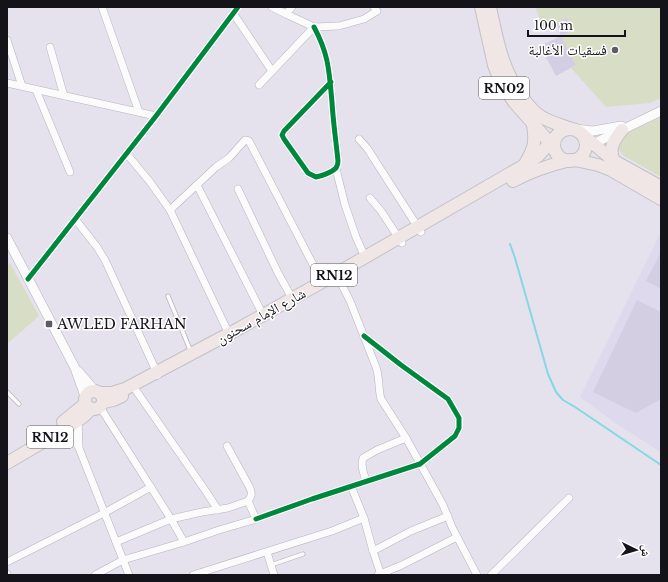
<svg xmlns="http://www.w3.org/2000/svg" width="668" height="582" font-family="'Libre Baskerville','Noto Naskh Arabic',serif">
	<rect width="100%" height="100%" fill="#e5e2ee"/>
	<path fill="#ded9ed" d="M661 232V452L618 425 580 397Z"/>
	<g fill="#d8dec5">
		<path d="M535 7H661V98L650 103 606 107 571 68 576 65 561 36 572 31 567 18 544 29Z"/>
		<path d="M661 117V177L624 156 619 150 620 142 627 133Z"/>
		<path d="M10 263 39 316 7 344V266Z"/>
	</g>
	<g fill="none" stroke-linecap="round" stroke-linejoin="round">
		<path stroke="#84d8e2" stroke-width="2" d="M510 244 515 258 548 374 556 392 563 400 575 407 661 465"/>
	</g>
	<g fill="#d4cee2">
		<path d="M567 18 572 31 561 36 576 65 556 76 540 46 561 36 556 23Z"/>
		<path d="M661 252V289L646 281Z"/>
		<path d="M637 300 661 312V399L636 413 593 392Z"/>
	</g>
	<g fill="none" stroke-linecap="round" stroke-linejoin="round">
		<g stroke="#b6b3bc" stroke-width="5">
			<g id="service">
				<path d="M168 296 191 352"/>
				<path d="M7 392 19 404"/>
				<path d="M271 565 303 554"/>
			</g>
		</g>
		<g stroke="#b6b3bc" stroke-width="8">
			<g id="minor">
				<path d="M102 7 139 112"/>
				<path d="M272 7 286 14 314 27 339 26 364 19 377 11 374 7"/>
				<path d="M233 13 272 71"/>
				<path d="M286 14 292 7"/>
				<path d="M314 27C329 55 329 71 332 102 333 121 336 141 338 161 338 163 338 165 336 168 332 172 322 176 316 177L308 173 284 139 282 135 284 131 331 82"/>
				<path d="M7 40 22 86"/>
				<path d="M50 47 64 96"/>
				<path d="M7 83 156 116"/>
				<path d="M259 85 314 27"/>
				<path d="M36 90 70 172"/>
				<path d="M359 139 367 148 421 232"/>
				<path d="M126 153 150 182 170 210 229 334"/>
				<path d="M336 169 345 205 356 237 365 257"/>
				<path d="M197 185 263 315"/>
				<path d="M238 189 278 273 292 298"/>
				<path d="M370 198 381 211 402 243"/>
				<path d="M170 210 216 167 229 158 245 140 249 141 322 282"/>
				<path d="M75 219 97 247 105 260 158 375"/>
				<path d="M28 279 156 116 238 7"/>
				<path d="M339 279 350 301 376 367C380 379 378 388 381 399L406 438 443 505 452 527 477 575"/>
				<path d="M135 389 205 490 218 510"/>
				<path d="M100 407 171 519 184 542"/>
				<path d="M78 420 79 446"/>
				<path d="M68 423 75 441 79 448 129 575"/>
				<path d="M366 481C364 473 360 466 363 458L377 450 406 438"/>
				<path d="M351 486 364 518 373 551 381 575"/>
				<path d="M256 519 312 499 420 464 455 436 459 428V418L448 399 401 365 364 336"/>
				<path d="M116 542 171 519 202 512 228 508 248 501C252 496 252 493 250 488L227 446"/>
				<path d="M373 551 411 531 448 516"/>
				<path d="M267 552 274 575"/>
				<path d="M7 562 104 513 151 487"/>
				<path d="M7 574V575"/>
				<path d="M95 575 123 560 184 542 219 530 256 519 248 501"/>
				<path d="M193 575 332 531 364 518"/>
				<path d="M378 575 402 565 457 537"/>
				<path d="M491 575 569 498"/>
			</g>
		</g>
		<g stroke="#b6b3bc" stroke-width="10">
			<g id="tertiary">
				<path d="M575 129 593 131 621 126"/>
				<path d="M585 149 593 144 661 111"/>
				<path d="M7 238 75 368 85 396"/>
				<path d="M78 371 95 391"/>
			</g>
		</g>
		<g stroke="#c2c1c6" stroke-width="14">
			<g id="primary">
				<path d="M481 7 494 65 500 81 514 102 550 143 557 154"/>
				<path d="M490 7C497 41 503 73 525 101 529 106 534 112 540 116 549 122 561 125 572 129"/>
				<circle cx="570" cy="145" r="16"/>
				<path d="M583 135 614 161 661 187"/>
				<path d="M575 160 598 165 611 170 661 199"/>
				<path d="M614 161C608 149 614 140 622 130"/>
				<path d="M525 164C534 149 536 142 533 125"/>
				<path d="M513 181C531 171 550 165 570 160"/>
				<circle cx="94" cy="400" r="9"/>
				<path d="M99 393H112L125 389 238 329 322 282 523 166 538 156 558 134"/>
				<path d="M103 402 113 400 122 396"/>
				<path d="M63 422 85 404"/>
				<path d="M7 463 70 426 84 416 91 409"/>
			</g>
		</g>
		<use href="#service" stroke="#fbfbfc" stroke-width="3.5"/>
		<use href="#minor" stroke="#fbfbfc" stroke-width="7"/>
		<use href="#tertiary" stroke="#fbfbfc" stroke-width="9"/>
		<use href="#primary" stroke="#f0e6e6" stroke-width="12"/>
		<g stroke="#fff" stroke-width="8">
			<g id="cycleway">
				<path d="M314 27C329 55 329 71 332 102 333 121 336 141 338 161 338 163 338 165 336 168 332 172 322 176 316 177L308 173 284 139 282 135 284 131 331 82"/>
				<path d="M28 279 156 116 238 7"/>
				<path d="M256 519 312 499 420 464 455 436 459 428V418L448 399 401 365 364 336"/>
			</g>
		</g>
		<use href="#cycleway" stroke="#00873e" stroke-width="5"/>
	</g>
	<g fill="#5e5b64" stroke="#fff" stroke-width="1.5">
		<circle cx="615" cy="50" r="4"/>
		<rect x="45" y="320" width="8" height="8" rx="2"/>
	</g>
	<g text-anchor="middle" stroke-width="3" stroke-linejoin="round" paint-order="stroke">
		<g fill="#fff" stroke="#5b5a5f" stroke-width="1">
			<rect x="479" y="77" width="50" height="22" rx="3"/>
			<rect x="311" y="264" width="46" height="22" rx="3"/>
			<rect x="27" y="426" width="46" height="22" rx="3"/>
		</g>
		<g font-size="13" font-weight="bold" fill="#15131a">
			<text x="504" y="93">RN02</text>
			<text x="334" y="280">RN12</text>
			<text x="50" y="442">RN12</text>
		</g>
		<g font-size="14" fill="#15131a" stroke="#fff" text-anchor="end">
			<text x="607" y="55">فسقيات الأغالبة</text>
			<text x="57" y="329" text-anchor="start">AWLED FARHAN</text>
		</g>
		<g font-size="14" fill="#15131a" stroke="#fff">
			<text transform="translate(261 316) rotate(-29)" y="5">شارع الإمام سحنون</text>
		</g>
	</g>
	<rect width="668" height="582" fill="none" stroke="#15131a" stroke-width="16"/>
	<g transform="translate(636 550) rotate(95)" stroke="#ffffff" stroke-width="3" paint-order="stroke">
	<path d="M0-3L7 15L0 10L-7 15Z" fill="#15131a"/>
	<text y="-6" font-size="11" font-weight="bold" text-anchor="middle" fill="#15131a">ش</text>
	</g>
	<path d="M528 30v6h97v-6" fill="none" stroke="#15131a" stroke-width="2"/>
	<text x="534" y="30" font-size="12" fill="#15131a" stroke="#ffffff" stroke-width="3" paint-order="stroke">100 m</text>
</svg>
